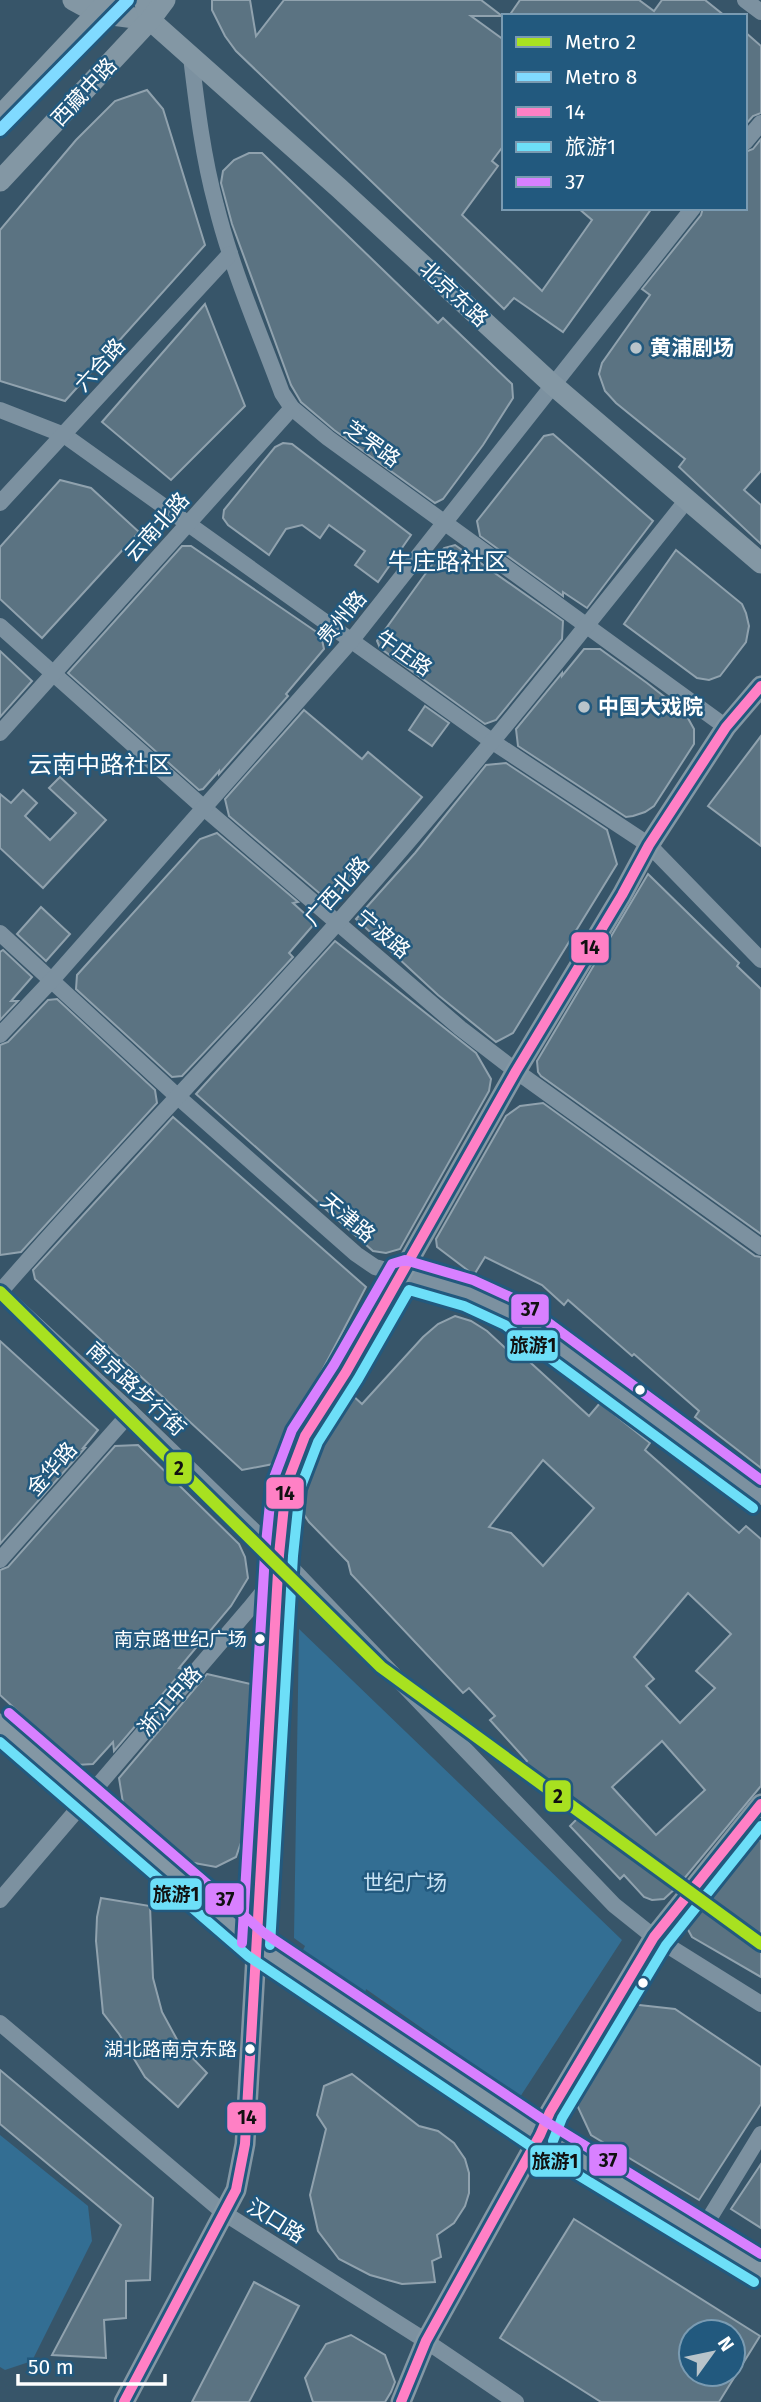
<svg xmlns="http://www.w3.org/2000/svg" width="761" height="2402" font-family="'Fira Sans','Noto Sans SC',sans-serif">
	<rect width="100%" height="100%" fill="#375569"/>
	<g fill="#336e93">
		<path d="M299 1629 622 1940 520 2097 366 1989 363 2005 303 1950 305 1946 294 1938Z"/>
		<path d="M0 2135 88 2206 92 2241 32 2361 5 2370 0 2367Z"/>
	</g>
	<g fill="#5b7382" stroke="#90a2ae" stroke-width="2" fill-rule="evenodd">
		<path d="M212 0H250L256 36 284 0H481L502 16H471L504 40V145L492 161 498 166 462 215 542 291 592 220 578 208H652L563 332 514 298 504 309 236 51 225 36 212 10Z"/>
		<path d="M520 0H639L654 11 662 0H705L725 16H509Z"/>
		<path d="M745 32 761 46V113L753 116 745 125Z"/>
		<path d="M147 90 163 109 205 245 65 401 0 381V230L76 140 115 101Z"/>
		<path d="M761 139V471L744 490 761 505V544L679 467 685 459 616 403 605 391 599 374 602 363 650 295 642 289 701 215 703 208H745V152L753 149Z"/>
		<path d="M249 153H262L438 323 443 318 512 384 513 398 483 445 443 499 435 503 334 430 301 402 291 385 232 224 221 183 223 171 234 160Z"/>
		<path d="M205 304 245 406 171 480 102 422Z"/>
		<path d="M553 434 653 521 587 608 563 592V596L480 536 477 521 544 436Z"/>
		<path d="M283 443 292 444 411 535 378 582 355 565 365 551 329 525 320 538 302 525 286 529 269 555 228 525 223 518 224 510 275 447Z"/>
		<path d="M60 480 91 488 139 532 42 638 0 599V547Z"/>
		<path d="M455 545 563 621 562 639 496 720 485 724 380 648 377 641 444 548Z"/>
		<path d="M182 546H191L321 635 324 649 286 694 288 696 219 774V771L203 789 199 790 68 673Z"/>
		<path d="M676 550 742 604 746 613 749 626 746 642 720 676 709 680 697 678 624 624Z"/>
		<path d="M584 649H600L647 683 685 713 694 729V744L654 806 645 812 633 816 626 817 518 746 516 729 562 673V676Z"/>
		<path d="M0 651 32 681 0 717Z"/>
		<path d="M425 706 449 723 432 746 409 730Z"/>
		<path d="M304 710 362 759 368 752 422 797 340 894 325 898 229 816 225 799Z"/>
		<path d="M761 736V846L708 806Z"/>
		<path d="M506 763 607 830 617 864 513 1033 496 1042 438 995 356 919 415 853 486 765Z"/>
		<path d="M60 777 106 820 43 888 0 848V794L11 803 23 790 37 803 25 816 50 840 76 813 49 788Z"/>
		<path d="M217 833 298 902 293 903 315 923 289 953 293 957 247 1007 182 1076 172 1077 76 989 77 975 200 839Z"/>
		<path d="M648 874 739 963 737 966 761 989V1234L541 1076 538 1072 537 1061Z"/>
		<path d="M41 907 70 934 46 961 17 934Z"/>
		<path d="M335 941 476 1053 491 1079 489 1091 400 1249 386 1253 373 1251 196 1094Z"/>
		<path d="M3 950 32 977 11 1001H18L0 1020V952Z"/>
		<path d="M57 999 155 1090 157 1103 21 1252 0 1255V1045L8 1042 48 1000Z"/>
		<path d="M543 1103 755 1256 761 1257V1468L695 1417 699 1411 634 1354 632 1356 568 1300 564 1305 542 1285 485 1257 474 1275 437 1247 436 1239 506 1116 520 1106Z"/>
		<path d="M173 1117 366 1287 273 1464 242 1470 35 1279 33 1270Z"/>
		<path d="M455 1316 471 1321 487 1331 517 1359 521 1354 589 1416 600 1403 650 1443 645 1450 739 1533 746 1526 761 1539V1786L678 1886 664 1899 652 1900 644 1897 624 1875 620 1879 570 1826 577 1819 525 1763 527 1761 490 1720 495 1716 469 1688 463 1693 351 1574 348 1562 309 1522 301 1510 305 1474 351 1394 362 1404 423 1337 438 1324ZM543 1460 594 1508 543 1566 511 1533 489 1527ZM688 1593 731 1634 696 1671 715 1688 680 1723 646 1686 654 1679 634 1657ZM662 1741 705 1790 656 1835 612 1787Z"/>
		<path d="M0 1341 98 1430 83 1448H85L0 1544Z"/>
		<path d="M138 1445 239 1544 245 1557 248 1578 231 1606 179 1668 184 1669 114 1751 113 1742 93 1764 76 1765 0 1695V1570L8 1567 115 1446Z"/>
		<path d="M207 1674 255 1685 247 1825 236 1857 216 1867 189 1862 123 1803 119 1778Z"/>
		<path d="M753 1835 761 1841V1977L692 1937 686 1926 689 1914Z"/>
		<path d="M101 1898 150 1906 153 1978 162 2012 180 2045 207 2073 178 2107 145 2077 119 2034 103 2013 96 1941 97 1917Z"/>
		<path d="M630 2004 675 2009 761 2067V2104L699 2200 591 2135 577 2105 590 2070Z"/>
		<path d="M0 2070 153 2198 150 2280 126 2281V2318L104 2320 106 2358 52 2355 121 2225 0 2124Z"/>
		<path d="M352 2074 419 2126 438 2131 454 2143 465 2159 469 2173V2193L465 2206 454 2223 437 2235 441 2257 432 2261 435 2282 402 2284 370 2275 339 2259 318 2231 310 2195 326 2129 317 2115 324 2086Z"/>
		<path d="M761 2164V2228L731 2209Z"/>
		<path d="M574 2219 760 2336 719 2402H601L500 2338ZM691 2332H733V2374H691Z"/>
		<path d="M254 2282 299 2306 249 2402H192Z"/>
		<path d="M351 2335 385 2355 395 2382 391 2392 385 2402H313L305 2378 326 2344Z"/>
	</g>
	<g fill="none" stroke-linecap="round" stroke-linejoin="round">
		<g stroke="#7c91a0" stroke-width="16">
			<path d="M745 0 761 12"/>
			<path d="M191 57C197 107 203 157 216 205 232 270 259 331 282 393L292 408 328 438 726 727"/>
			<path d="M745 142 761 123"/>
			<path d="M0 410 64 435 493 742 649 845 761 960"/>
			<path d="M0 503 230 254"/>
			<path d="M0 626 204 808 460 1028 516 1071 761 1247"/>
			<path d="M0 733 292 408"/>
			<path d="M0 933 177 1096 356 1254 375 1267 469 1293 512 1313 761 1497"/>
			<path d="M0 1035 52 980 351 641 693 208"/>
			<path d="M0 1292C110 1165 228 1046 339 921 460 785 573 643 686 501"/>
			<path d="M0 1292 131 1412 279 1555 614 1905 654 1937 761 2004"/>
			<path d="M0 1560 131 1412"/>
			<path d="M0 1900 249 1609 262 1593 275 1564"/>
			<path d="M0 2023 224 2213 426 2341 516 2402"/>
			<path d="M701 2232 761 2134"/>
		</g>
		<g stroke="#8397a4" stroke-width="21">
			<path d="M73 0 97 13 150 20"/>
			<path d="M144 0 150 20 339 188 553 385 761 563"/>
			<path d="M0 116 109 0"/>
			<path d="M0 181 150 20 165 0"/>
			<path d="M0 1724 256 1944 540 2135 761 2270"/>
			<path d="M124 2402 236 2190 245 2144 279 1555 286 1486 305 1436 346 1372 516 1071 622 895 649 845 726 727 761 686"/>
			<path d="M401 2402 426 2341 540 2135 550 2112 654 1937 761 1804"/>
		</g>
		<g stroke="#22597e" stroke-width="16">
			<g id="bus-1">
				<path d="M124 2402 236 2190 245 2144 279 1555 286 1486 305 1436 346 1372 516 1071 622 895 649 845 726 727 761 686"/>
				<path d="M401 2402 426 2341 540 2135 550 2112 654 1937 761 1804"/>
			</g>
		</g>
		<g stroke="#22597e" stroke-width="16">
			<g id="bus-2">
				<path d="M0 1742 248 1956 532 2147 754 2282"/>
				<path d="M270 1945 293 1556 300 1489 318 1442 358 1379 409 1290 464 1306 505 1325 753 1508"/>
				<path d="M553 2141 562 2118 666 1945 761 1826"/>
			</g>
		</g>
		<g stroke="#22597e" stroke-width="16">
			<g id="bus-3">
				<path d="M9 1713 264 1933 548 2123 761 2254"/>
				<path d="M242 1943 265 1554 272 1483 292 1430 334 1365 392 1264 405 1260 473 1280 519 1301 761 1480"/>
			</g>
		</g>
		<use href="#bus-1" stroke="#ff80c5" stroke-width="10"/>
		<use href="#bus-2" stroke="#6ddff8" stroke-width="10"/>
		<use href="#bus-3" stroke="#d880ff" stroke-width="10"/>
		<g stroke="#22597e" stroke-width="18">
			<path id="metro-1" d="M0 1292 381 1667 761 1944"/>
		</g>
		<g stroke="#22597e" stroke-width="18">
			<path id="metro-2" d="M0 130 128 0"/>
		</g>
		<use href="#metro-1" stroke="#a8e120" stroke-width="12"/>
		<use href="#metro-2" stroke="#80daff" stroke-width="12"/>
	</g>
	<g fill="#b9c4ca" stroke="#22597e" stroke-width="2.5">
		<circle cx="636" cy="348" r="7"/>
		<circle cx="584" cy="707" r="7"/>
	</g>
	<g fill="#fff" stroke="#22597e" stroke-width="2.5">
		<circle cx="640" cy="1390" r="6"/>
		<circle cx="260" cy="1639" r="6"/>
		<circle cx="643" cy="1983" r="6"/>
		<circle cx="250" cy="2049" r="6"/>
	</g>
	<g text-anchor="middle" stroke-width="5" stroke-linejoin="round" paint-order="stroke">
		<g font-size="19" fill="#fff" stroke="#22597e" text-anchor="end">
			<text x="247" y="1646">南京路世纪广场</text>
			<text x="237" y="2056">湖北路南京东路</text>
		</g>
		<g font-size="21" fill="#fff" stroke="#22597e">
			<text transform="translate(84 92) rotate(-47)" y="7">西藏中路</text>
			<text transform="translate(454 294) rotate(43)" y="7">北京东路</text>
			<text transform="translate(100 365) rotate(-48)" y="7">六合路</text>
			<text transform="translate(372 444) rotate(36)" y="7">芝罘路</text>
			<text transform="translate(157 527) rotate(-48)" y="7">云南北路</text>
			<text transform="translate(342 618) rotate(-50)" y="7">贵州路</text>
			<text transform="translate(404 653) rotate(35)" y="7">牛庄路</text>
			<text transform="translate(337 891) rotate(-48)" y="7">广西北路</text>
			<text transform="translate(383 934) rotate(40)" y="7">宁波路</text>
			<text transform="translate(348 1218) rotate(40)" y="7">天津路</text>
			<text transform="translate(136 1389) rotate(43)" y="7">南京路步行街</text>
			<text transform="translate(52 1469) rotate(-49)" y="7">金华路</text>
			<text transform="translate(170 1701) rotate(-49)" y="7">浙江中路</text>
			<text transform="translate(276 2221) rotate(32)" y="7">汉口路</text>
		</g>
		<g font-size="21" font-weight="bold" fill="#fff" stroke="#22597e" text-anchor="start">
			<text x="650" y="355">黄浦剧场</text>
			<text x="598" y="714">中国大戏院</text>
		</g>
		<g font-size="21" fill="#cae4f5" stroke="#22597e">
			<text x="405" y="1890">世纪广场</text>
		</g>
		<g font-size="24" fill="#fff" stroke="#22597e">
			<text x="448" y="570">牛庄路社区</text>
			<text x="100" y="773">云南中路社区</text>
		</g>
	</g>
	<g stroke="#22597e" stroke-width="2.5">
		<rect x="570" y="931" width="40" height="33" rx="7" fill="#ff80c5"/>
		<rect x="510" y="1293" width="40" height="33" rx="7" fill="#d880ff"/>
		<rect x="506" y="1329" width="53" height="33" rx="7" fill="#6ddff8"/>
		<rect x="165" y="1451" width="28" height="34" rx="7" fill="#a8e120"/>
		<rect x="265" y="1476" width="40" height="34" rx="7" fill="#ff80c5"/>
		<rect x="544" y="1779" width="28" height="34" rx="7" fill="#a8e120"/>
		<rect x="149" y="1877" width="54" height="34" rx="7" fill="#6ddff8"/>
		<rect x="204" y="1882" width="41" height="34" rx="7" fill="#d880ff"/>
		<rect x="226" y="2101" width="41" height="33" rx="7" fill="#ff80c5"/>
		<rect x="588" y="2143" width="40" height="34" rx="7" fill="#d880ff"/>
		<rect x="529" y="2144" width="53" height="34" rx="7" fill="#6ddff8"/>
	</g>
	<g font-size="19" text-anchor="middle" font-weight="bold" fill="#111">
		<text x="590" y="954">14</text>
		<text x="530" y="1316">37</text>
		<text x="533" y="1352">旅游1</text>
		<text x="179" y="1475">2</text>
		<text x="285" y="1500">14</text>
		<text x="558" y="1803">2</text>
		<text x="176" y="1901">旅游1</text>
		<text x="225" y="1906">37</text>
		<text x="247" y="2124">14</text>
		<text x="608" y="2167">37</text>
		<text x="555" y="2168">旅游1</text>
	</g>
	<rect x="502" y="14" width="245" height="196" fill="#22597e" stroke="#7a9bb2" stroke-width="2"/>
	<rect x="516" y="37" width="35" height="10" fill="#a8e120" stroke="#7a9bb2" stroke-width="2"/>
	<text x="565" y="49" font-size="21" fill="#ffffff">Metro 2</text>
	<rect x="516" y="72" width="35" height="10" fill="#80daff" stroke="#7a9bb2" stroke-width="2"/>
	<text x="565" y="84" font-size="21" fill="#ffffff">Metro 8</text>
	<rect x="516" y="107" width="35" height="10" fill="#ff80c5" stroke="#7a9bb2" stroke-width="2"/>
	<text x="565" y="119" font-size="21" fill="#ffffff">14</text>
	<rect x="516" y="142" width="35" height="10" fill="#6ddff8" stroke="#7a9bb2" stroke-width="2"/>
	<text x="565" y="154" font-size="21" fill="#ffffff">旅游1</text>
	<rect x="516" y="177" width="35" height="10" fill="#d880ff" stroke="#7a9bb2" stroke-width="2"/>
	<text x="565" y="189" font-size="21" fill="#ffffff">37</text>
	<g transform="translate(712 2353) rotate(57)"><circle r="33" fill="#22597e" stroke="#7a9bb2" stroke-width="2"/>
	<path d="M0-5L12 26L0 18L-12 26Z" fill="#b9c4ca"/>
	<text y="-10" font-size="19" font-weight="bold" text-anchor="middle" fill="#ffffff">N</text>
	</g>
	<path d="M18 2374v10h147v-10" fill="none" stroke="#ffffff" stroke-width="3.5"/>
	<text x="28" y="2374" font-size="21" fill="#ffffff" stroke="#22597e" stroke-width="5" paint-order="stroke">50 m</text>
</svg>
